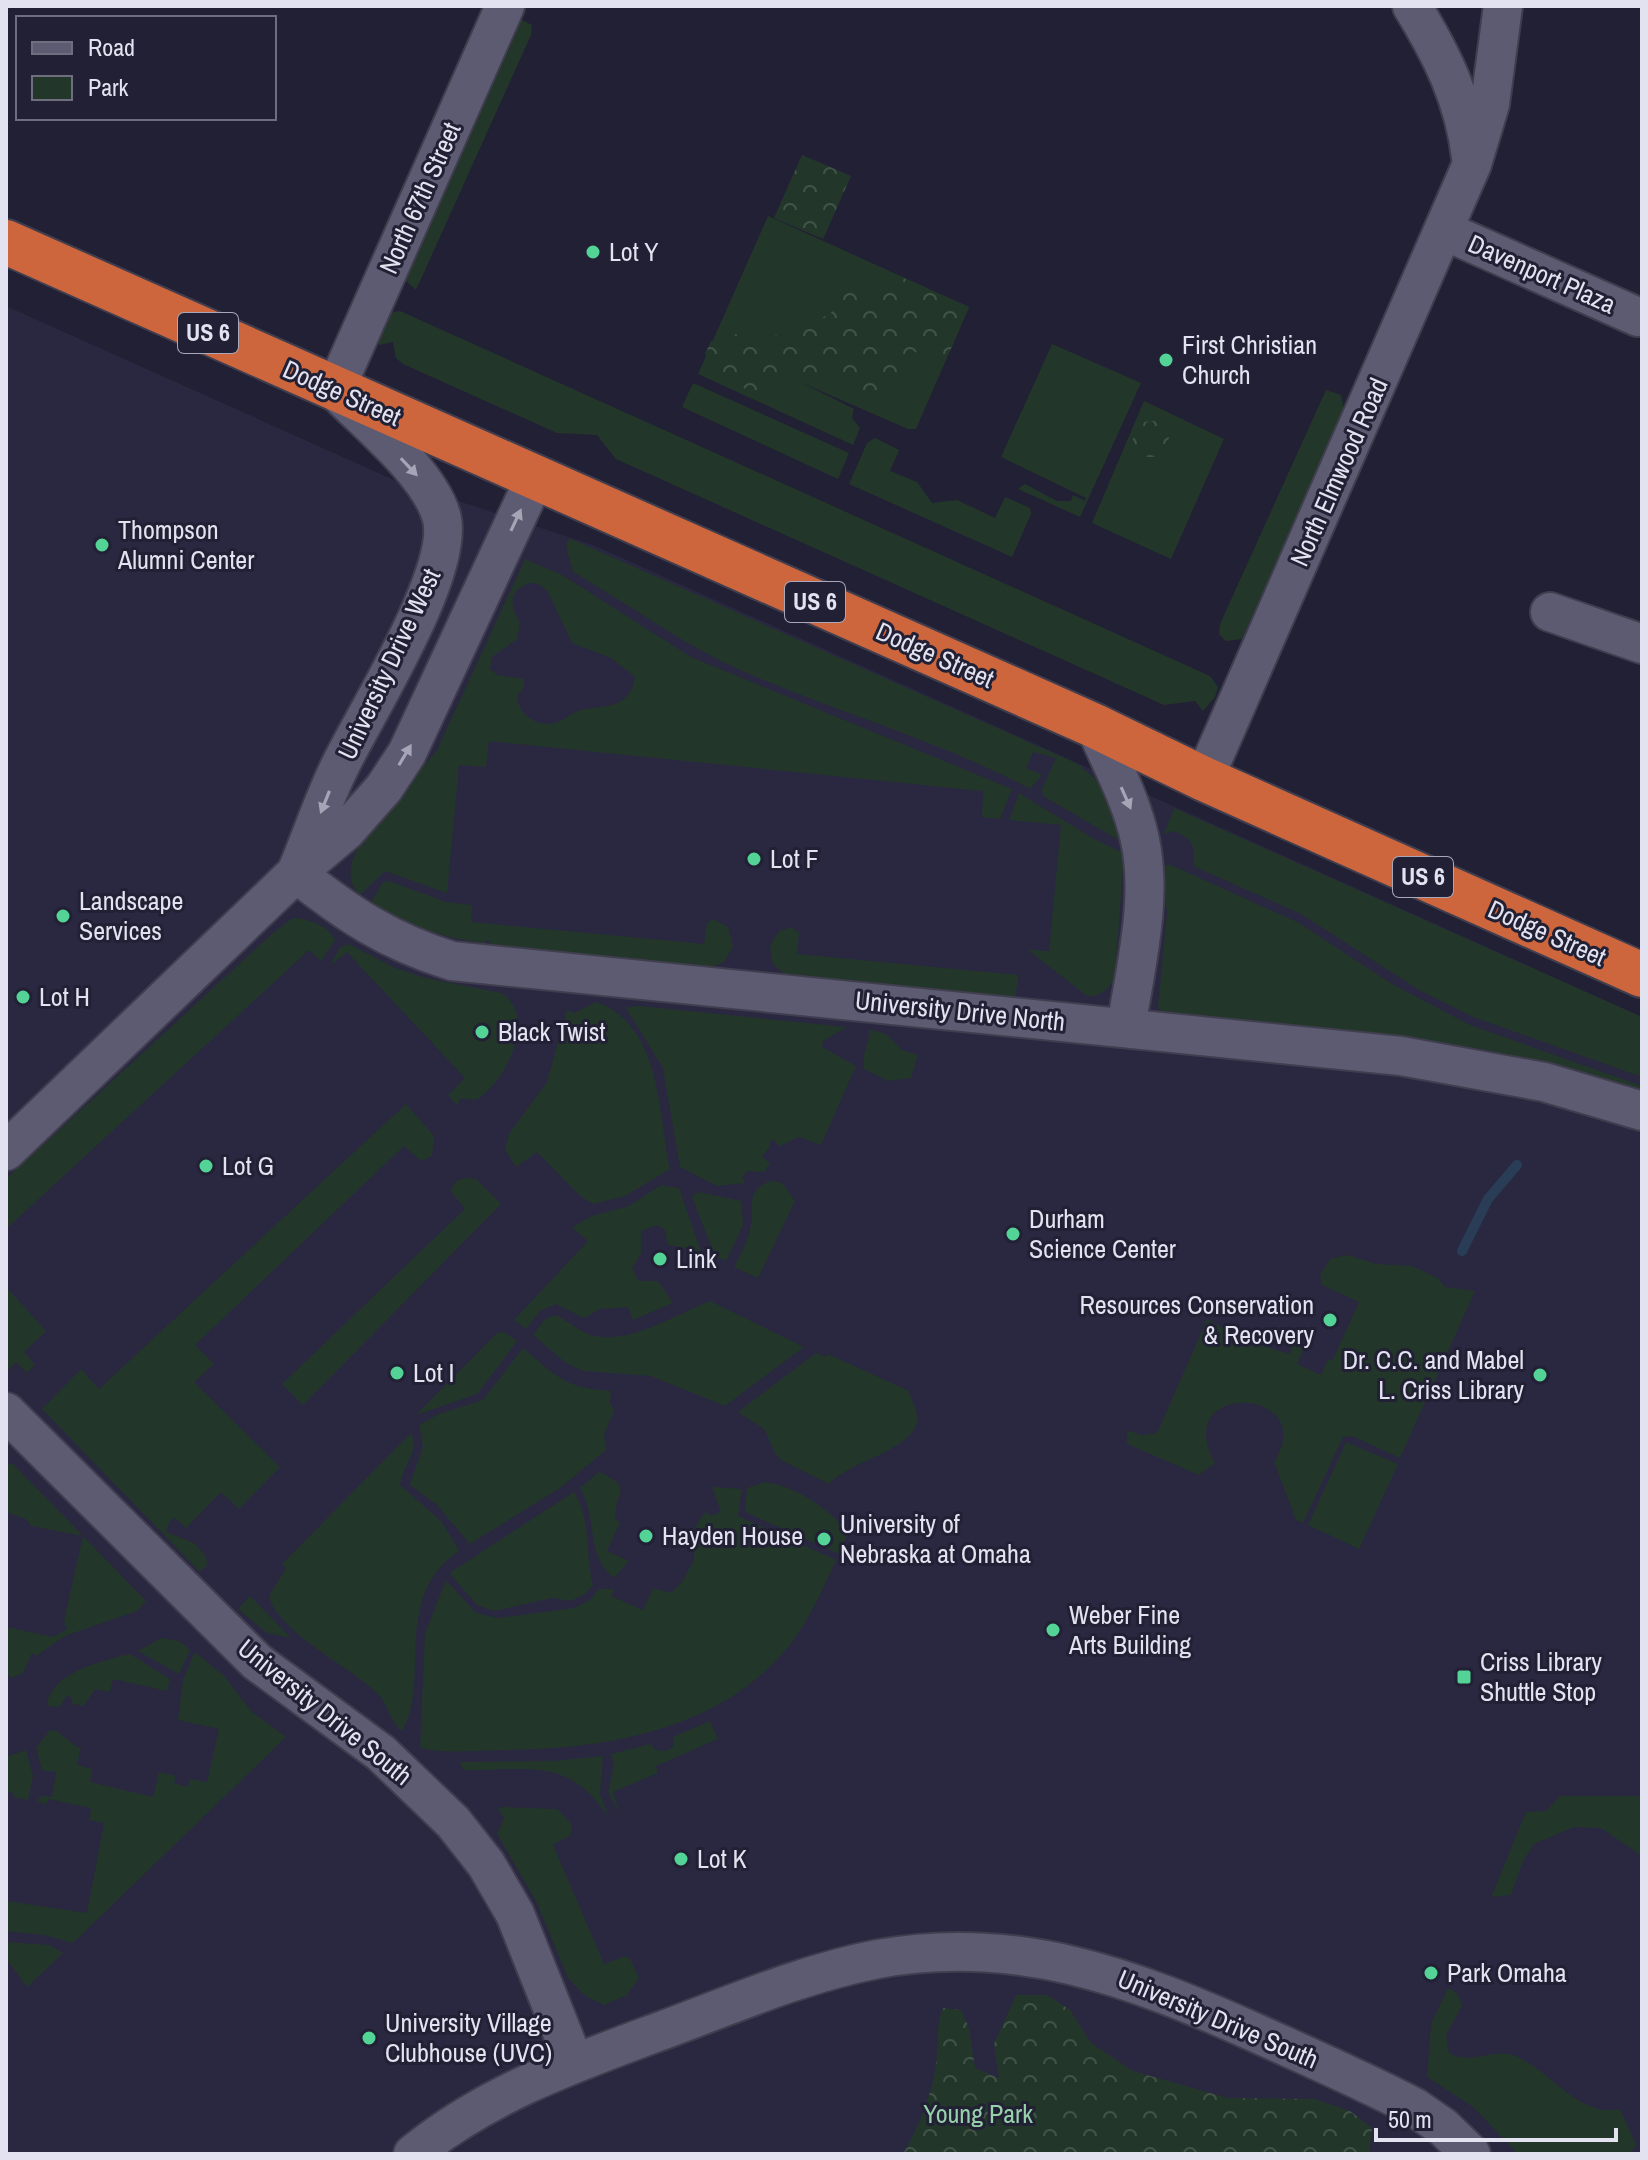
<svg xmlns="http://www.w3.org/2000/svg" width="1648" height="2160" font-family="'Archivo Narrow',sans-serif">
	<defs>
		<pattern id="forest-crowns" width="20" height="18" patternUnits="userSpaceOnUse" patternTransform="scale(2)"><rect width="20" height="18" fill="#22372a"/><path d="M2 6a3 3 0 1 1 6 0M12 15a3 3 0 1 1 6 0" fill="none" stroke="#425449"/></pattern>
	</defs>
	<rect width="100%" height="100%" fill="#222034"/>
	<path fill="#2a2741" d="M6 306 394 480 593 545 1642 1017V2154H6Z"/>
	<g fill="#22372a" fill-rule="evenodd">
		<path d="M520 19 532 25 531 35 416 290 403 278Z"/>
		<path d="M768 216 969 307 916 429H908L800 382 854 409 852 418 860 428 853 445 698 374Z"/>
		<path d="M400 311 1210 676 1218 687 1215 697 1203 711 1195 701 1164 705 616 459 597 435 557 433 403 364 396 358 393 342 379 345 377 339 388 313Z"/>
		<path d="M1052 344 1141 383 1080 517 1018 489 1025 484 1057 501H1071L1073 495 1085 501 1086 498 1001 457Z"/>
		<path d="M693 383 849 453 838 479 682 407Z"/>
		<path d="M1326 390 1341 395 1344 409 1242 639 1226 641 1219 634 1220 624Z"/>
		<path d="M1144 401 1224 439 1171 559 1092 523Z"/>
		<path d="M875 438 899 450 890 471 917 482 932 503 957 500 995 518 1005 497 1030 508 1031 514 1012 557 849 484 867 443Z"/>
		<path d="M569 538 1078 764 1106 788 1122 842 1043 796 1042 789 1056 758 1033 752 1026 768 1042 775 1030 789C937 739 833 712 736 668 677 641 629 604 573 572L566 546Z"/>
		<path d="M525 559 562 575 691 657 1012 789 1000 819 982 817 983 791 489 741 486 767 459 765 447 893 385 871 359 896C346 878 349 863 360 845L366 844 363 841 370 829 437 750ZM530 583 539 584 548 592 572 643 611 658 635 677C630 711 601 705 581 710 573 712 566 719 558 722 539 729 518 715 517 696L524 687V679L497 675 490 669 492 657 517 639 520 623C510 606 507 590 530 583Z"/>
		<path d="M1019 793 1094 839 1124 853 1115 976C1110 989 1100 997 1087 996L1028 950 1049 951 1061 825 1009 820Z"/>
		<path d="M1174 808 1642 1017V1077L1473 1017 1419 990 1301 914 1193 866C1196 846 1192 839 1174 831L1164 834Z"/>
		<path d="M1171 865 1299 923 1392 984 1470 1025 1642 1086V1092L1487 1050 1408 1038 1161 1012 1158 1006 1167 913 1162 866Z"/>
		<path d="M389 881 446 902 472 905 471 922 704 944 707 923 713 919 728 927 733 947 724 962 712 967 516 948 493 945 487 939 486 943C444 939 407 925 370 904L383 882Z"/>
		<path d="M293 918C308 919 329 925 335 940L321 961 309 950 6 1229V1179L274 932Z"/>
		<path d="M792 927 799 933 797 954 1019 975 1015 997 784 974 772 963 770 945 779 931Z"/>
		<path d="M349 944 395 968 426 978 501 993C539 1016 505 1083 476 1100L461 1098 457 1106 448 1095 465 1078 347 952 330 966 340 947Z"/>
		<path d="M596 1002C662 1025 658 1114 670 1169L625 1196 593 1204 579 1195 537 1152 516 1167 505 1149 509 1134 547 1082 567 1010 574 1013Z"/>
		<path d="M639 1006 847 1027 823 1041 822 1047 856 1066 821 1145 799 1137 780 1146 771 1139 769 1148 762 1156 770 1164 764 1172 747 1171 742 1177 745 1183 717 1186 680 1167 663 1068 627 1010 628 1007Z"/>
		<path d="M869 1029 886 1034 902 1050 918 1055 911 1078 888 1081 864 1069C861 1053 870 1045 869 1029Z"/>
		<path d="M406 1104 434 1136 432 1156 421 1161 404 1146 195 1345 214 1364 194 1382 280 1467 239 1509 221 1492 186 1528 175 1518 170 1521 166 1532 194 1543 206 1556 207 1565 200 1572 42 1409 81 1369 99 1389Z"/>
		<path d="M464 1178 476 1179 501 1204 303 1405 282 1384 465 1209 450 1190 456 1181Z"/>
		<path d="M771 1181 782 1183 795 1201 758 1278 734 1267C740 1255 747 1243 750 1230 756 1208 743 1190 771 1181Z"/>
		<path d="M661 1185 679 1188 701 1252 698 1257 692 1249 668 1245 665 1230 657 1225 641 1231V1253L632 1269 639 1281H658L673 1303 633 1320 628 1307 600 1309 584 1318 556 1304 540 1311 526 1329 514 1320 588 1241 572 1227 592 1216 629 1206Z"/>
		<path d="M698 1192 741 1201 743 1225 726 1261 715 1256 692 1197Z"/>
		<path d="M1347 1255 1376 1264 1412 1266 1438 1278 1445 1287 1475 1291 1400 1458 1352 1436 1343 1437 1303 1523 1296 1520 1274 1462C1322 1387 1168 1379 1215 1463L1199 1475 1127 1444V1430L1141 1435 1154 1434 1159 1429 1207 1319 1249 1342 1290 1354 1294 1335 1300 1338 1297 1346 1304 1349 1297 1364 1321 1375 1328 1359 1332 1361 1359 1302 1322 1285 1320 1275 1330 1259Z"/>
		<path d="M6 1287 46 1331 24 1352 35 1365 27 1373 16 1362 6 1372Z"/>
		<path d="M710 1301 804 1347 725 1406 651 1376 583 1371 566 1363 533 1335 544 1320 555 1315C567 1320 576 1329 588 1334 625 1348 676 1314 710 1301Z"/>
		<path d="M504 1332 517 1341 477 1394 416 1415 497 1333Z"/>
		<path d="M523 1348C557 1377 565 1388 611 1391L610 1403 614 1410 604 1435 606 1450 560 1488 470 1544 437 1505 410 1485 423 1446 419 1425 439 1414 483 1400Z"/>
		<path d="M816 1353 826 1357 828 1354 909 1391C911 1400 919 1413 917 1422 912 1450 850 1461 829 1484L783 1461 775 1454 765 1430 738 1412Z"/>
		<path d="M411 1433C420 1451 402 1466 400 1485L442 1522 459 1551C390 1597 432 1682 402 1731 389 1721 389 1706 379 1695 354 1669 276 1631 269 1596L286 1568 282 1564Z"/>
		<path d="M1346 1442 1398 1464 1359 1549 1308 1525Z"/>
		<path d="M6 1464H13L146 1601 137 1611 65 1636 36 1656 32 1653 23 1673 12 1678 6 1673 7 1627 53 1637 67 1629 64 1620 83 1536 31 1526 26 1519 6 1512Z"/>
		<path d="M599 1472C635 1488 615 1490 615 1519L620 1522 607 1551 629 1561 614 1578C585 1556 598 1517 580 1488Z"/>
		<path d="M765 1482C798 1487 827 1508 848 1532L839 1554 745 1512 747 1488Z"/>
		<path d="M712 1487 742 1489 738 1516 836 1560C823 1589 809 1620 789 1646 721 1730 607 1749 505 1750 485 1750 436 1755 420 1747L425 1634 446 1580 476 1613 498 1618 574 1608 590 1600 599 1589H614L611 1596 643 1610 653 1588 671 1593 682 1582 695 1558C688 1539 693 1526 707 1511L710 1516 721 1512Z"/>
		<path d="M574 1492C592 1520 585 1557 593 1585L585 1594 571 1601 552 1598 494 1611 477 1605 450 1574 454 1570Z"/>
		<path d="M250 1596 252 1598 291 1638 267 1633 238 1609Z"/>
		<path d="M161 1638 179 1641 190 1650 179 1674 138 1651Z"/>
		<path d="M195 1652 224 1676 252 1712 286 1737 73 1943 44 1935 6 1931V1901L87 1913 104 1823 89 1820 91 1808 48 1799 47 1804 37 1802 40 1796 52 1797 56 1772 42 1770 36 1748 50 1730 57 1731 78 1748 81 1747 77 1765 92 1769 90 1782 153 1797 159 1772 176 1776 174 1783 188 1787 190 1779 207 1782 219 1729 178 1720 183 1680Z"/>
		<path d="M130 1654 170 1679 167 1691 113 1679 110 1692 95 1689 84 1706 73 1704 71 1697 67 1695 60 1707 47 1706C50 1672 103 1661 130 1654Z"/>
		<path d="M710 1721 718 1739 656 1766 658 1773 613 1792 620 1815 608 1792 614 1765 611 1754 651 1744 655 1750 667 1751 674 1745 673 1737Z"/>
		<path d="M26 1750 33 1776 28 1800 13 1797 14 1793 6 1791V1757Z"/>
		<path d="M603 1756 600 1795 609 1818C567 1755 531 1771 463 1770L460 1762 553 1761Z"/>
		<path d="M1560 1796H1640L1642 1856 1601 1828 1574 1827 1534 1844 1523 1861 1511 1895 1491 1897 1526 1812 1546 1811Z"/>
		<path d="M502 1807 557 1809 572 1824 571 1835 553 1845 604 1964 625 1956 630 1959 639 1978 627 1995 604 2005 584 1995 568 1978 536 1901 497 1834 504 1818 498 1808Z"/>
		<path d="M6 1942 49 1945 63 1953 27 1987 6 1958Z"/>
		<path d="M1448 1988 1457 1993 1462 2006 1446 2035 1449 2053C1470 2066 1494 2047 1516 2056 1551 2071 1579 2118 1620 2109L1636 2145 1630 2154H1518L1473 2107 1427 2077 1431 2024Z"/>
	</g>
	<g fill="url(#forest-crowns)">
		<path d="M802 155 851 176 823 239 774 218Z"/>
		<path d="M892 273 969 307 950 351 934 360 913 351 889 396 875 400C853 392 824 369 799 376 792 378 785 386 778 389 747 401 724 376 705 354L711 341 732 334 759 337 794 334 832 312C834 282 874 292 892 273Z"/>
		<circle cx="1151" cy="439" r="18"/>
		<path d="M1016 1995H1047L1070 2010 1091 2043 1133 2071 1228 2098 1315 2099 1350 2111 1372 2128 1369 2154H903C918 2129 932 2094 936 2065 939 2044 935 2028 943 2008L961 2010 969 2028 975 2068 999 2078 994 2044Z"/>
	</g>
	<g fill="none" stroke-linecap="round" stroke-linejoin="round">
		<path stroke="#293d56" stroke-width="10" d="M1462 1251 1488 1199 1517 1165"/>
		<g stroke="#3f3d4e" stroke-width="42">
			<g id="minor">
				<path d="M1412 6C1442 55 1464 99 1471 157"/>
				<path d="M1445 231 1638 317"/>
				<path d="M1550 612 1642 644"/>
				<path d="M1095 726C1111 763 1132 801 1140 840 1153 900 1135 969 1126 1028"/>
				<path d="M1204 779 1472 164 1490 104 1503 6"/>
				<path d="M296 873C349 915 388 941 452 961L1401 1056 1544 1082 1642 1111"/>
				<path d="M296 873C311 838 323 800 340 766 365 714 458 568 441 515 427 471 368 424 335 390L505 6"/>
				<path d="M6 1151 296 873 346 831 384 788 407 753 535 478"/>
				<path d="M6 1412 257 1662 381 1753 453 1822 486 1864 515 1914 574 2062"/>
				<path d="M413 2154C487 2093 577 2062 666 2029 736 2003 805 1973 878 1959 1017 1934 1131 1977 1256 2033 1309 2057 1362 2080 1414 2107L1443 2127 1471 2154"/>
			</g>
		</g>
		<g stroke="#3f3d4e" stroke-width="48">
			<path id="highway" d="M6 242 1095 726 1204 779 1642 975"/>
		</g>
		<use href="#minor" stroke="#5d5b72" stroke-width="38"/>
		<use href="#highway" stroke="#cd663d" stroke-width="44"/>
	</g>
	<defs><path id="oneway-solid" d="M-6-.8H1V-3.2L6.5 0L1 3.2V.8H-6Z" transform="scale(2)"/></defs>
	<g fill="#a6a5b7">
		<use href="#oneway-solid" transform="translate(409 467) rotate(47)"/>
		<use href="#oneway-solid" transform="translate(516 520) rotate(-65)"/>
		<use href="#oneway-solid" transform="translate(405 755) rotate(-59)"/>
		<use href="#oneway-solid" transform="translate(1126 798) rotate(66)"/>
		<use href="#oneway-solid" transform="translate(325 802) rotate(112)"/>
	</g>
	<g fill="#54d396" stroke="#222034" stroke-width="3">
		<circle cx="593" cy="252" r="8"/>
		<circle cx="1166" cy="360" r="8"/>
		<circle cx="102" cy="545" r="8"/>
		<circle cx="754" cy="859" r="8"/>
		<circle cx="63" cy="916" r="8"/>
		<circle cx="23" cy="997" r="8"/>
		<circle cx="482" cy="1032" r="8"/>
		<circle cx="206" cy="1166" r="8"/>
		<circle cx="1013" cy="1234" r="8"/>
		<circle cx="660" cy="1259" r="8"/>
		<circle cx="1330" cy="1320" r="8"/>
		<circle cx="397" cy="1373" r="8"/>
		<circle cx="1540" cy="1375" r="8"/>
		<circle cx="646" cy="1536" r="8"/>
		<circle cx="824" cy="1539" r="8"/>
		<circle cx="1053" cy="1630" r="8"/>
		<rect x="1456" y="1669" width="16" height="16" rx="4"/>
		<circle cx="681" cy="1859" r="8"/>
		<circle cx="1431" cy="1973" r="8"/>
		<circle cx="369" cy="2038" r="8"/>
	</g>
	<g text-anchor="middle" stroke-width="6" stroke-linejoin="round" paint-order="stroke">
		<g fill="#222034" stroke="#a8a8b8" stroke-width="2">
			<rect x="178" y="313" width="60" height="40" rx="6"/>
			<rect x="785" y="582" width="60" height="40" rx="6"/>
			<rect x="1393" y="857" width="60" height="40" rx="6"/>
		</g>
		<g font-size="24" font-weight="bold" fill="#e2e2f0">
			<text x="208" y="341">US 6</text>
			<text x="815" y="610">US 6</text>
			<text x="1423" y="885">US 6</text>
		</g>
		<g font-size="26" fill="#e2e2f0" stroke="#222034">
			<text transform="translate(420 198) rotate(-66)" y="9">North 67th Street</text>
			<text transform="translate(1542 274) rotate(24)" y="9">Davenport Plaza</text>
			<text transform="translate(342 393) rotate(24)" y="9">Dodge Street</text>
			<text transform="translate(1339 472) rotate(-66)" y="9">North Elmwood Road</text>
			<text transform="translate(935 655) rotate(24)" y="9">Dodge Street</text>
			<text transform="translate(389 664) rotate(-65)" y="9">University Drive West</text>
			<text transform="translate(1547 933) rotate(24)" y="9">Dodge Street</text>
			<text transform="translate(960 1011) rotate(6)" y="9">University Drive North</text>
			<text transform="translate(325 1712) rotate(39)" y="9">University Drive South</text>
			<text transform="translate(1218 2019) rotate(23)" y="9">University Drive South</text>
		</g>
		<g font-size="26" fill="#e2e2f0" stroke="#222034" text-anchor="start">
			<text x="609" y="261">Lot Y</text>
			<text x="1182" y="354">First Christian<tspan x="1182" dy="30">Church</tspan></text>
			<text x="118" y="539">Thompson<tspan x="118" dy="30">Alumni Center</tspan></text>
			<text x="770" y="868">Lot F</text>
			<text x="79" y="910">Landscape<tspan x="79" dy="30">Services</tspan></text>
			<text x="39" y="1006">Lot H</text>
			<text x="498" y="1041">Black Twist</text>
			<text x="222" y="1175">Lot G</text>
			<text x="1029" y="1228">Durham<tspan x="1029" dy="30">Science Center</tspan></text>
			<text x="676" y="1268">Link</text>
			<text x="1314" y="1314" text-anchor="end">Resources Conservation<tspan x="1314" dy="30">&amp; Recovery</tspan></text>
			<text x="1524" y="1369" text-anchor="end">Dr. C.C. and Mabel<tspan x="1524" dy="30">L. Criss Library</tspan></text>
			<text x="413" y="1382">Lot I</text>
			<text x="840" y="1533">University of<tspan x="840" dy="30">Nebraska at Omaha</tspan></text>
			<text x="662" y="1545">Hayden House</text>
			<text x="1069" y="1624">Weber Fine<tspan x="1069" dy="30">Arts Building</tspan></text>
			<text x="1480" y="1671">Criss Library<tspan x="1480" dy="30">Shuttle Stop</tspan></text>
			<text x="697" y="1868">Lot K</text>
			<text x="1447" y="1982">Park Omaha</text>
			<text x="385" y="2032">University Village<tspan x="385" dy="30">Clubhouse (UVC)</tspan></text>
		</g>
		<g font-size="26" fill="#97d1ab" stroke="#222034">
			<text x="978" y="2123">Young Park</text>
		</g>
	</g>
	<rect width="1648" height="2160" fill="none" stroke="#e2e2f0" stroke-width="16"/>
	<rect x="16" y="16" width="260" height="104" fill="#222034" stroke="#6f6e7f" stroke-width="2"/>
	<rect x="32" y="42" width="40" height="12" fill="#5d5b72" stroke="#6f6e7f" stroke-width="2"/>
	<text x="88" y="56" font-size="24" fill="#e2e2f0">Road</text>
	<rect x="32" y="76" width="40" height="24" fill="#22372a" stroke="#6f6e7f" stroke-width="2"/>
	<text x="88" y="96" font-size="24" fill="#e2e2f0">Park</text>
	<path d="M1376 2128v12h240v-12" fill="none" stroke="#e2e2f0" stroke-width="4"/>
	<text x="1388" y="2128" font-size="24" fill="#e2e2f0" stroke="#222034" stroke-width="6" paint-order="stroke">50 m</text>
</svg>
